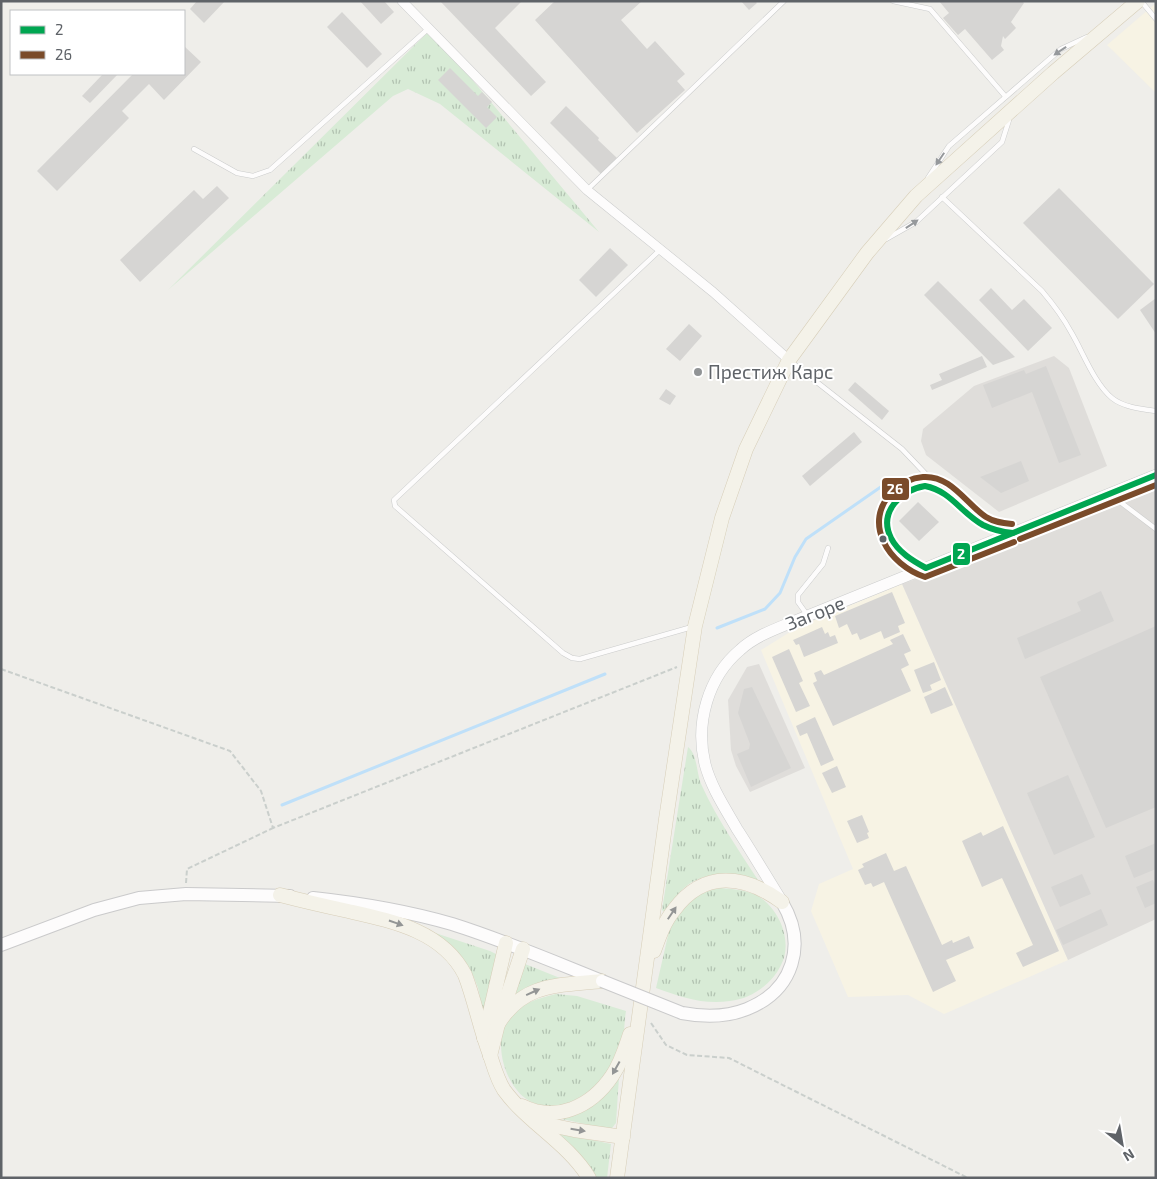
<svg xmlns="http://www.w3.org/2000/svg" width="1157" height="1179" font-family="'Exo 2',sans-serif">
	<defs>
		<pattern id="grass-tufts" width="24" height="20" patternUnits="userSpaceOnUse" patternTransform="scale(1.25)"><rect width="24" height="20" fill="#d8ebd6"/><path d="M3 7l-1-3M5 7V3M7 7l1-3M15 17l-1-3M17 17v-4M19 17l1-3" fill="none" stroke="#b2c2b1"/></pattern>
	</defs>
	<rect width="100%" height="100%" fill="#efeeea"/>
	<g fill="#f7f3e4">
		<path d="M1156 3V93L1107 45Z"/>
		<path d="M902 584 1068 960 944 1014 908 995 848 997 811 911 819 884 853 869 761 650 798 627Z"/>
	</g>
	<g fill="#dfddda">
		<path d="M1054 356 1069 368 1107 466 999 512 926 455 921 441 923 429 974 386Z"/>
		<path d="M1156 490V919L1068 960 902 584 1109 509Z"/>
		<path d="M759 664 805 768 750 792 736 766 731 750 728 700 747 667Z"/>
	</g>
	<g fill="url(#grass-tufts)">
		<path d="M429 31 445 47 599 232 440 104 408 89 393 96 168 290Z"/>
		<path d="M688 747C698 755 696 774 702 786 717 819 738 849 758 880 716 870 687 871 666 913L662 910Z"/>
		<path d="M721 888C732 889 744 890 754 894 778 905 794 941 781 965 772 984 751 999 730 1001 703 1005 681 997 656 988L669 931 675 918 688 903 704 891Z"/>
		<path d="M426 930 490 951 496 954 497 959 483 1019C481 1009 481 998 478 988 468 957 451 947 426 930Z"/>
		<path d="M525 964 565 980 511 1001Z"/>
		<path d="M556 994 577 996 626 1011C624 1022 625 1035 621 1045 611 1081 562 1125 525 1098 503 1081 491 1037 512 1015 523 1002 540 998 556 994Z"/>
		<path d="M619 1077 616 1123 612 1128H604L557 1118Z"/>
		<path d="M555 1132 611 1144 607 1178H597Z"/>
	</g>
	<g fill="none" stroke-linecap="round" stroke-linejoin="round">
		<g stroke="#bfe0f9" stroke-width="3">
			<path d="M717 628 765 609 780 593 795 557 806 539 885 484"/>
			<path d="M282 805 605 674"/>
		</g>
	</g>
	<g fill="#d6d5d3">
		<path d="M197 1H225L204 23 190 9Z"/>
		<path d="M360 1H384L394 12 381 24Z"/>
		<path d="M440 1H522L495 28 546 82 531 96Z"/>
		<path d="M555 1H642L621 20 647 49 655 41 685 74 677 81 685 90 637 133 535 20Z"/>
		<path d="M741 1H755L757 3 749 10Z"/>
		<path d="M939 1H1022L1024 3 1011 22 1016 28 1005 39 1003 36 1001 46 1004 50 992 60 965 29 958 35 943 18 949 13Z"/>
		<path d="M342 12 382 54 367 68 327 27Z"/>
		<path d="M184 46 201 62 164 100 149 84 122 111 129 118 57 191 37 171 133 74H184Z"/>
		<path d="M450 68 478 96 482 92 492 102 487 107 497 117 486 128 438 80Z"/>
		<path d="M103 74H118L90 103 82 96Z"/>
		<path d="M566 106 599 138 598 140 617 158 601 174 550 123Z"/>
		<path d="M217 186 229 198 140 282 120 260 194 190 203 199Z"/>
		<path d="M1059 188 1154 284 1118 319 1023 223Z"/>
		<path d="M610 248 628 265 596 297 579 280Z"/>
		<path d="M938 281 1015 357 993 365 924 295Z"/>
		<path d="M991 288 1012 310 1024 299 1052 328 1028 351 979 300Z"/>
		<path d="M1156 298V334L1140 310Z"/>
		<path d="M689 324 702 336 680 361 666 349Z"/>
		<path d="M982 356 987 367 932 390 930 385 942 380 939 374Z"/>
		<path d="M1046 366 1081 455 1059 463 1032 392 992 408 983 385 1024 370 1026 374Z"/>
		<path d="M855 382 889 411 882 420 848 390Z"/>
		<path d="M666 389 676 396 670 405 659 399Z"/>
		<path d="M854 432 862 442 810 486 802 476Z"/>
		<path d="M1021 461 1029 481 1001 493 980 477Z"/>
		<path d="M918 502 939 522 919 541 899 521Z"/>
		<path d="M1101 591 1114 621 1025 659 1017 638 1081 611 1077 602Z"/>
		<path d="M892 592 905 623 898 626 900 632 884 639 881 631 860 640 857 633 852 635 847 624 839 628 835 616Z"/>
		<path d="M1156 626V807L1106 828 1040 677Z"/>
		<path d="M822 627 825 634 828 632 830 637 835 635 838 643 804 657 799 644 796 645 793 640Z"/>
		<path d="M903 634 911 651 904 654 909 665 901 669 911 691 833 726 813 683 817 681 814 673 821 670 824 675 893 644 890 640Z"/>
		<path d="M789 649 803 681 799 683 810 706 796 712 772 657Z"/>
		<path d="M934 662 941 680 930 685 932 690 923 693 914 670Z"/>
		<path d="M752 687 791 768 751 787 737 754 749 749 750 744 738 713 744 689Z"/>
		<path d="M945 687 953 705 931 714 924 697Z"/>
		<path d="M815 717 834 760 821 766 807 733 800 736 796 726Z"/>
		<path d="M837 766 846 787 832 793 822 773Z"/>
		<path d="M1068 775 1095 837 1054 855 1027 793Z"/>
		<path d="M862 815 869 832 867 833 869 838 857 843 847 821Z"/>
		<path d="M1003 826 1059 951 1023 967 1016 953 1033 945 1002 878 982 887 962 841 981 832 983 836Z"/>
		<path d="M1156 843V869L1134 878 1125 856Z"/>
		<path d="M886 853 894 871 906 866 942 945 952 940 953 943 969 936 974 948 946 960 956 981 933 992 884 882 873 887 871 883 865 885 858 870 864 867 862 864Z"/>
		<path d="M1082 874 1091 894 1060 907 1051 887Z"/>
		<path d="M1153 880 1156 886V903L1145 908 1136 887Z"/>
		<path d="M1101 909 1108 925 1063 945 1056 930Z"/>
	</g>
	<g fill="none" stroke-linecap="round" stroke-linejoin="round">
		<g stroke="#cbcccc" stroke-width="5.5">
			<g id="service">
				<path d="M893 1 930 9 1005 96"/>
				<path d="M1141 1 1156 19"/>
				<path d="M194 149 237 173 253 176 270 170 429 28"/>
				<path d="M928 178 949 146 1061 49 1087 37"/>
				<path d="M587 190 784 1"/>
				<path d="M942 197 1042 291C1053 304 1063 317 1071 332 1083 352 1094 383 1112 398 1123 407 1141 409 1156 411"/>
				<path d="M886 239 916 222 1002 142 1009 120"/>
				<path d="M661 249 394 500 395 506 563 653 572 658 580 659 692 627"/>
				<path d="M790 361 902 449 939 488"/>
				<path d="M1111 495 1156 529"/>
				<path d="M924 567C911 559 895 550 890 536 886 524 888 510 896 500 906 489 924 482 938 488 948 491 966 513 976 520 986 528 995 530 1007 532"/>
				<path d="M808 616 798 602V595L823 564 828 548"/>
			</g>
		</g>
		<g stroke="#cbcccc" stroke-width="10">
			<path id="minor" d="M402 1 587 190 713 292 789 360"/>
		</g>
		<g stroke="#cbcccc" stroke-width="12">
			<path id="tertiary" d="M781 900C766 876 752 852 737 829 725 808 711 787 705 764 695 723 708 677 740 650 754 637 773 630 790 623L1156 475"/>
		</g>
		<g stroke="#cacacb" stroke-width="14">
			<g id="secondary">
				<path d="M313 898C359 903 407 911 452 924 503 940 552 961 602 981"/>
				<path d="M1 945 94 910 139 898 186 894 290 896"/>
				<path d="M682 1013C703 1017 727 1017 747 1009 794 990 807 944 782 902"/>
			</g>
		</g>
		<g stroke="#d7ceb8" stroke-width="15">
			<g id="primary">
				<path d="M280 895C303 901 325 906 348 911 392 921 443 931 465 975 475 1001 480 1029 490 1055 494 1067 497 1079 504 1090 528 1123 568 1143 589 1178"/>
				<path d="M654 951C659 937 664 922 674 910 704 869 745 875 782 902"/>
				<path d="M498 1024C524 982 558 986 602 981"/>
				<path d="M484 1038 506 943"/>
				<path d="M490 1056 498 1024 523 949"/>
				<path d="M522 1106C556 1123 591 1107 612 1076 621 1063 625 1049 630 1034"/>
				<path d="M535 1122 574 1130 623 1137"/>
				<path d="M617 1178 666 819 695 626 722 518 746 449 789 360 867 253 916 196 1053 73 1138 1"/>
			</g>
		</g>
		<g stroke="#cacfcc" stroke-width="2" stroke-dasharray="5 2.5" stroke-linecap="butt">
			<path d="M1 669 230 751 261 791 273 828 677 667"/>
			<path d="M186 883 187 869 273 828"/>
			<path d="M651 1023 666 1045 687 1055 729 1058 968 1178"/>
		</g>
		<use href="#service" stroke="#fdfcfc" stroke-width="4.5"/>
		<use href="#minor" stroke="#fdfcfc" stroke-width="9"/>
		<use href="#tertiary" stroke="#fdfcfc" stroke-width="11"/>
		<use href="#secondary" stroke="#fdfcfc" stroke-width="12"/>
		<use href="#primary" stroke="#f4f2e9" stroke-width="14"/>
		<g stroke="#cacacb" stroke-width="14" stroke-linecap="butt">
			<path id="secondary-bridge" d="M602 981 682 1013"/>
		</g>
		<use href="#secondary-bridge" stroke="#fdfcfc" stroke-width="12"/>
		<g stroke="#fff" stroke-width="10">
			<g id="bus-1">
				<path d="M925 486C951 491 961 513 983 525 993 530 1002 532 1013 533L926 568C913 561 898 552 891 538 878 512 901 490 925 486Z"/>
				<path d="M1013 533 1156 475"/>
			</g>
		</g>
		<g stroke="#fff" stroke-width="10">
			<g id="bus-2">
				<path d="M1012 524C1002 523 994 522 986 517 966 504 951 475 923 477 911 478 901 483 893 491 861 523 889 565 925 577L1014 542"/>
				<path d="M1020 539 1156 485"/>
			</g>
		</g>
		<use href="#bus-1" stroke="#00a651" stroke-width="6"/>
		<use href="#bus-2" stroke="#7a4b2a" stroke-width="6"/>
	</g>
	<defs><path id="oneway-solid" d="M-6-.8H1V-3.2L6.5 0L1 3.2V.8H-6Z" transform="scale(1.25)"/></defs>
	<g fill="#96999c">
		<use href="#oneway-solid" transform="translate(1060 51) rotate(146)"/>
		<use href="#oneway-solid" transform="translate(940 159) rotate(124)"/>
		<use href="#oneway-solid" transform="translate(912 224) rotate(-34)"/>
	</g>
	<g fill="#939595">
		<use href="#oneway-solid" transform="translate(672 913) rotate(-56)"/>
		<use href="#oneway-solid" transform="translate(396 923) rotate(19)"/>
		<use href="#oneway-solid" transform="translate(533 992) rotate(-24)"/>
		<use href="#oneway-solid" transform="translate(616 1068) rotate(119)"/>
		<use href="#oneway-solid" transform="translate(578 1130) rotate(9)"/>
	</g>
	<circle fill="#919496" stroke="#fff" stroke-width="2" cx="698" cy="372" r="5"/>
	<circle fill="#5f6368" stroke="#fff" stroke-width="2" cx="883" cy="539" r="4.5"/>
	<g text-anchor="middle" stroke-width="4" stroke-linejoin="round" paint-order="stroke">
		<g font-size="19" fill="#5f6368" stroke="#fff" text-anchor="start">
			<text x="708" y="379">Престиж Карс</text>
		</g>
		<g font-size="19" fill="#5f6368" stroke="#fff">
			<text transform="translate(815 613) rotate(-22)" y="7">Загоре</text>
		</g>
	</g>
	<g stroke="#fff" stroke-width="2">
		<rect x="881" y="477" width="29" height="24" rx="5" fill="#7a4b2a"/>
		<rect x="952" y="542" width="19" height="24" rx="5" fill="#00a651"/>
	</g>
	<g font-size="14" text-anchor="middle" font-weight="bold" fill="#fff">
		<text x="895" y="494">26</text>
		<text x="961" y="559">2</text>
	</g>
	<rect width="1157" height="1179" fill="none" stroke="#5f6368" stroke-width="5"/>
	<rect x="10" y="10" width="175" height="65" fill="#ffffff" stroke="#bfc1c3"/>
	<rect x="20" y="26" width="25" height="8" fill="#00a651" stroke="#bfc1c3"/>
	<text x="55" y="35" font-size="15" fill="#5f6368">2</text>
	<rect x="20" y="51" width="25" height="8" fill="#7a4b2a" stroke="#bfc1c3"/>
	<text x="55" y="60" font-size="15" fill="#5f6368">26</text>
	<g transform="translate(1122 1144) rotate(149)" stroke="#ffffff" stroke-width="4" paint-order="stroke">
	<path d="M0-4L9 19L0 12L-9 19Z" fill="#5f6368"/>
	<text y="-8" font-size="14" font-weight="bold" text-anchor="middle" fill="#5f6368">N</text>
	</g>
</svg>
